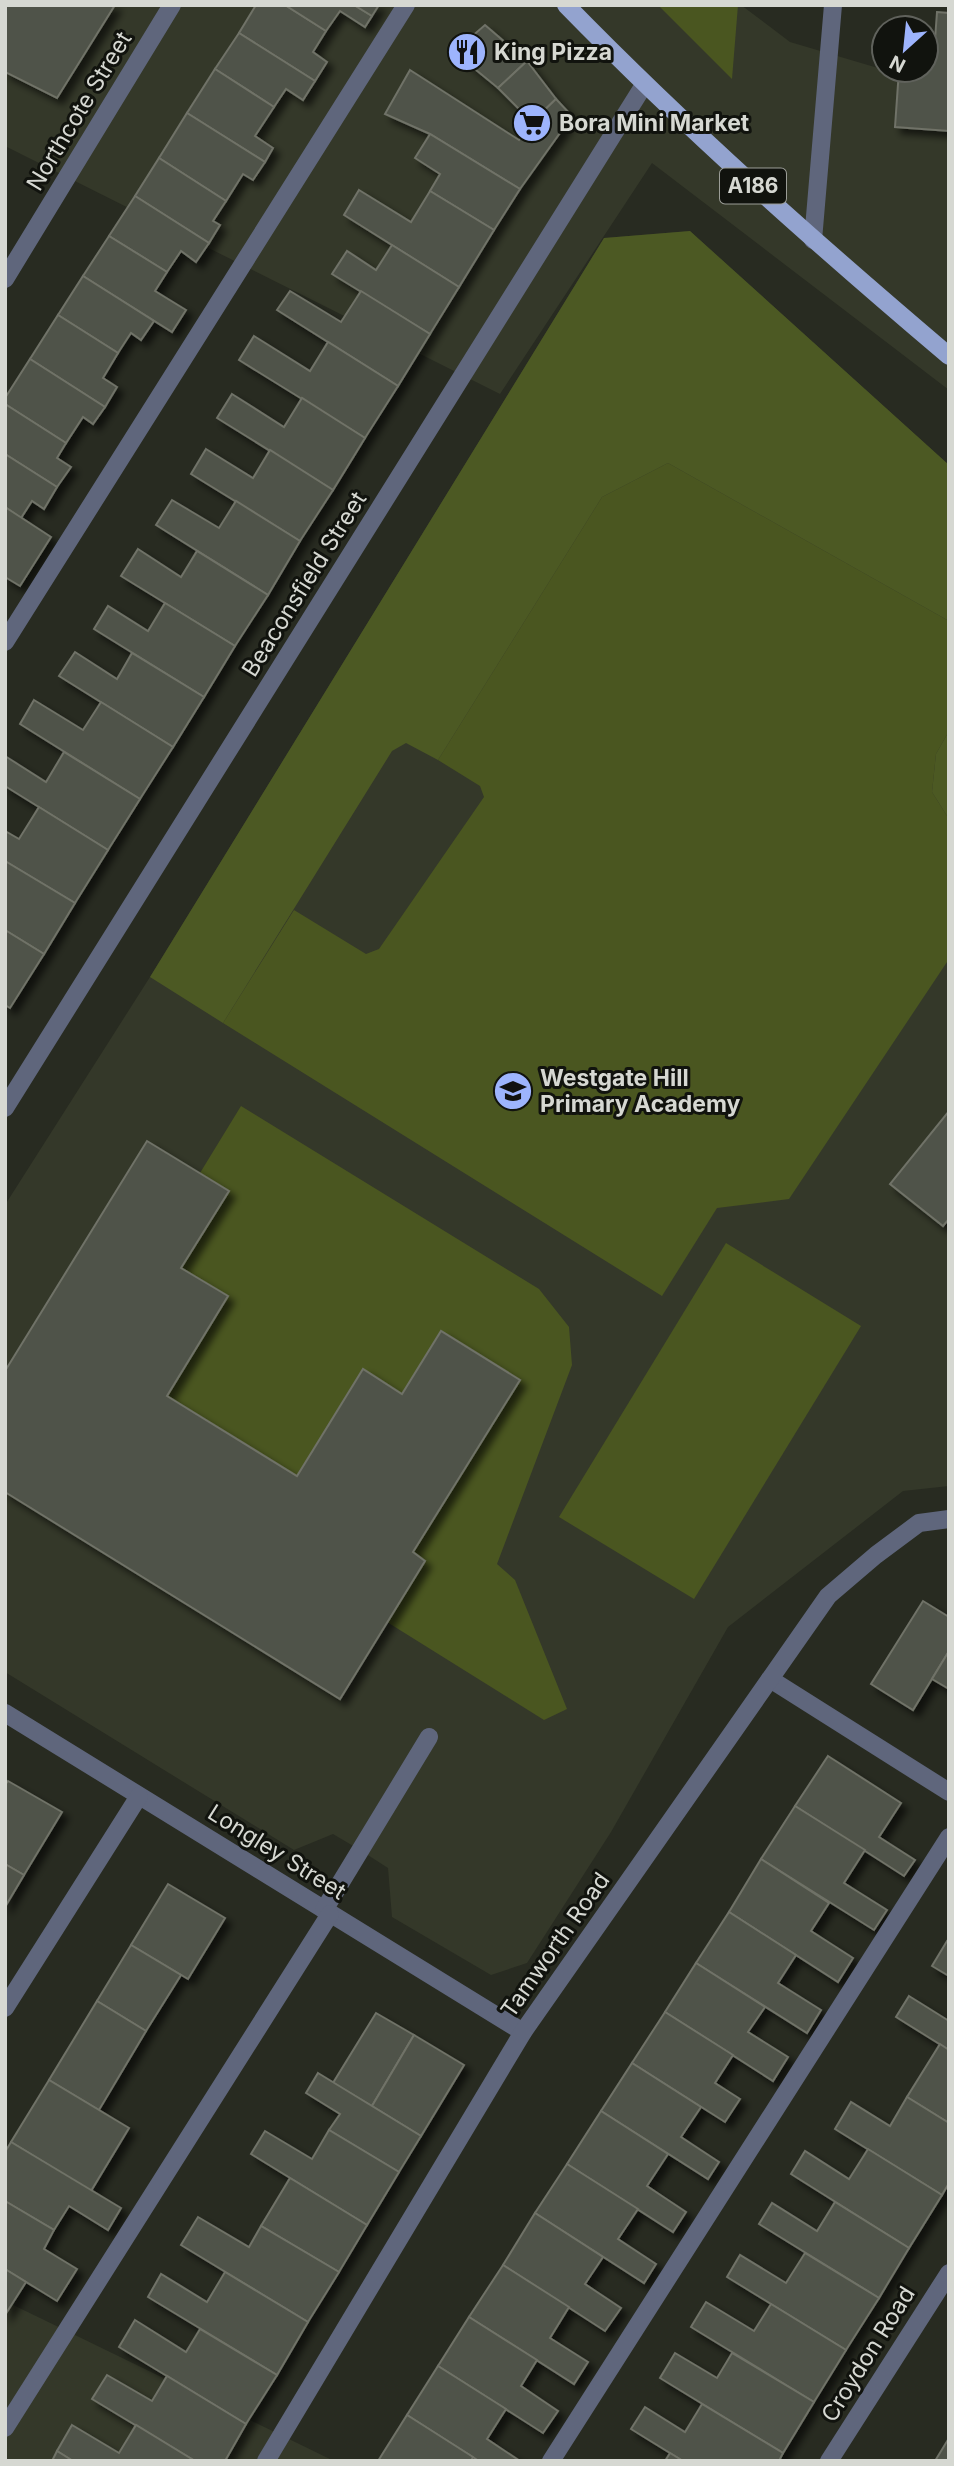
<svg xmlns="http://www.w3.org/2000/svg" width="954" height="2466" font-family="Inter,sans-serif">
	<defs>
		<filter id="shadow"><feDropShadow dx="6" dy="6" stdDeviation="3.5" flood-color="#0009"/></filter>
	</defs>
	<rect width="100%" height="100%" fill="#282b21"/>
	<g fill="#343829">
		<path d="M39 5H741L790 42 949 89V390L652 163 500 394 5 146V54Z"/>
		<path d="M690 231 949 465V1486L903 1491 728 1627 611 1832 527 1963 491 1975 392 1917 388 1868 360 1850 333 1834 294 1850 5 1672V1205L150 977 604 238Z"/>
		<path d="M5 2301 334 2461H5Z"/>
	</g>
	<g fill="#4a5620">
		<path d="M658 5H738L732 79Z"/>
		<path d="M668 463 949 621V731L936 754 932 792 949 819V959L789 1199 717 1208 662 1296 223 1023 294 910 366 954 379 949 484 797 480 786 438 760 602 497Z"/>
		<path d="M241 1106 539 1289 569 1327 572 1365 497 1564 515 1580 567 1709 544 1720 387 1622 425 1561 413 1552 519 1381 402 1394 362 1370 297 1476 167 1396 228 1297 181 1268 229 1192 200 1173Z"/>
		<path d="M726 1243 861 1326 694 1599 559 1517Z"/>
	</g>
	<g fill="#4c5923">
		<path d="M690 231 949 465V621L668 463 602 497 438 760 406 743 392 751 223 1023 150 977 604 238Z"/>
		<path d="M949 731V819L932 792 936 754Z"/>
	</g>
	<g fill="#505348" stroke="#6f7267" stroke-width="2" filter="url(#shadow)">
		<path d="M5 5H115L57 98 5 72Z"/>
		<path d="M256 5H285L326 31 313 52 327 62 315 81 239 33Z"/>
		<path d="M285 5H354L372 16 365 27 340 11 326 31Z"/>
		<path d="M354 5H379L372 16Z"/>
		<path d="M937 12 949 13V131L895 127 899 70H926V40H935Z"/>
		<path d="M485 25 527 61 498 88 454 52Z"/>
		<path d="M239 33 315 81 303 100 286 89 274 107 215 69Z"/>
		<path d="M527 61 556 99 532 122 498 88Z"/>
		<path d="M215 69 274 107 255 136 273 148 265 162 187 113Z"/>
		<path d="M410 70 519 140 532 122 556 99 572 116 520 189 430 134 385 114Z"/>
		<path d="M187 113 265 162 253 180 243 174 226 201 159 158Z"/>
		<path d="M430 134 520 189 494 230 430 191 440 174 415 158Z"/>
		<path d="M159 158 226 201 213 221 220 225 209 243 135 196Z"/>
		<path d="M359 190 411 222 430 191 494 230 459 287 344 215Z"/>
		<path d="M135 196 209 243 196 262 181 251 167 272 109 236Z"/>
		<path d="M109 236 167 272 155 291 186 310 172 332 83 276Z"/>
		<path d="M392 245 459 287 430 334 332 274 347 251 376 270Z"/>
		<path d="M83 276 154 321 141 340 131 333 118 353 58 315Z"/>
		<path d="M290 291 341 322 361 291 430 334 398 386 277 310Z"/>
		<path d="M58 315 118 353 103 378 117 387 105 407 30 359Z"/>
		<path d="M254 336 310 371 328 342 398 386 365 438 239 360Z"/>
		<path d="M30 359 105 407 93 424 83 417 66 443 5 404V398Z"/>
		<path d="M232 394 284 427 302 398 365 438 333 490 217 418Z"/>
		<path d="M5 404 66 443 57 458 71 467 57 487 5 454Z"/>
		<path d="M206 449 253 478 270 450 333 490 300 541 191 474Z"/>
		<path d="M5 454 57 487 44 509 32 501 21 518 5 507Z"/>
		<path d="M172 500 219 528 236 501 300 541 268 595 156 525Z"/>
		<path d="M5 507 51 537 20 586 5 577Z"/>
		<path d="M138 549 181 577 197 551 268 595 235 646 121 576Z"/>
		<path d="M165 603 235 646 204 697 94 629 108 606 148 631Z"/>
		<path d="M75 652 117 679 132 653 204 697 173 747 59 676Z"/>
		<path d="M34 700 83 730 101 702 173 747 140 799 20 724Z"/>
		<path d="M64 752 140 799 108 850 5 786V756L46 782Z"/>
		<path d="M39 807 108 850 75 903 5 861V831L19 839Z"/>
		<path d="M5 861 75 903 44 954 5 930Z"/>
		<path d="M5 930 44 954 10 1008 5 1005Z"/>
		<path d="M949 1111V1219L943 1226 890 1184Z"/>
		<path d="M147 1141 229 1191 181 1268 228 1296 167 1396 297 1476 363 1369 402 1394 441 1331 520 1380 413 1552 425 1561 340 1699 5 1492V1371Z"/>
		<path d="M923 1601 949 1617V1651L913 1710 871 1684Z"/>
		<path d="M949 1651V1689L932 1679Z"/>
		<path d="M828 1756 901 1803 879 1837 915 1860 904 1876 795 1806Z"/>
		<path d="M8 1781 62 1812 24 1875 5 1864V1785Z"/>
		<path d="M795 1806 865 1850 844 1883 887 1910 874 1930 761 1859Z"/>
		<path d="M761 1859 829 1903 811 1931 853 1958 838 1982 729 1912Z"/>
		<path d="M5 1864 24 1875 5 1907Z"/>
		<path d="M168 1884 225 1918 188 1979 131 1945Z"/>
		<path d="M729 1912 796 1955 778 1983 821 2010 807 2033 696 1963Z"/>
		<path d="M947 1941 949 1942V1976L932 1966Z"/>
		<path d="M131 1945 181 1975 146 2031 97 2001Z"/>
		<path d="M696 1963 765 2007 748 2032 788 2057 773 2081 665 2012Z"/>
		<path d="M909 1996 949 2021V2050L896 2017Z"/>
		<path d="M97 2001 146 2031 99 2110 49 2080Z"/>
		<path d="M665 2012 733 2055 715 2083 740 2099 725 2122 632 2063Z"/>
		<path d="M376 2013 414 2035 372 2106 333 2083Z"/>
		<path d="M414 2035 464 2065 421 2136 372 2106Z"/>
		<path d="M940 2044 949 2050V2123L907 2097Z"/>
		<path d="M632 2063 701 2107 681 2137 719 2162 708 2179 601 2111Z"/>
		<path d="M318 2073 421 2136 399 2172 329 2130 340 2114 306 2093Z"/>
		<path d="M49 2080 129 2128 91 2191 11 2142Z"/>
		<path d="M907 2097 949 2123V2183L942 2195 835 2129 851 2102 890 2126Z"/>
		<path d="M601 2111 668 2154 647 2186 686 2212 673 2232 567 2164Z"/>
		<path d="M329 2130 399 2172 367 2225 251 2154 265 2131 312 2159Z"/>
		<path d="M11 2142 121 2208 108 2230 69 2206 54 2230 5 2201V2152Z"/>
		<path d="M868 2149 942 2195 909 2248 791 2174 805 2151 849 2179Z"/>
		<path d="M567 2164 638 2209 618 2239 656 2264 644 2283 535 2213Z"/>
		<path d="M290 2178 367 2225 339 2272 261 2226Z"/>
		<path d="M5 2201 54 2230 44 2249 77 2269 57 2301 5 2269Z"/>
		<path d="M835 2202 909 2248 879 2298 759 2224 772 2203 817 2231Z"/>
		<path d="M535 2213 603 2257 585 2284 621 2308 605 2331 503 2265Z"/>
		<path d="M198 2217 249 2247 261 2226 339 2272 308 2322 181 2245Z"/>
		<path d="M805 2253 879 2298 846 2350 727 2277 740 2255 786 2283Z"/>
		<path d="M503 2265 569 2307 550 2338 588 2362 574 2384 469 2317Z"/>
		<path d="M5 2269 26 2282 5 2315Z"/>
		<path d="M225 2272 308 2322 277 2375 148 2297 161 2274 207 2302Z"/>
		<path d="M706 2302 754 2331 771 2304 846 2350 814 2402 691 2327Z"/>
		<path d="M469 2317 537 2360 521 2386 558 2411 543 2433 438 2366Z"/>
		<path d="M135 2320 186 2352 200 2329 277 2375 246 2424 119 2347Z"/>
		<path d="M675 2353 717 2378 732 2353 814 2402 783 2453 660 2378Z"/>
		<path d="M438 2366 506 2409 487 2439 520 2461H479L407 2415Z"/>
		<path d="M107 2375 152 2401 167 2376 246 2424 225 2461H195L92 2399Z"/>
		<path d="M702 2404 783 2453 779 2461H683L631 2429 645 2407 685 2432Z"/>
		<path d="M407 2415 473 2457 471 2461H378Z"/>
		<path d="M72 2425 119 2453 136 2425 195 2461H73L57 2451Z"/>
		<path d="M949 2438V2461H935Z"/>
		<path d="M57 2451 73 2461H52Z"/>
		<path d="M670 2453 683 2461H665Z"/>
	</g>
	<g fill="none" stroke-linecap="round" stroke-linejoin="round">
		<g stroke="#5f667c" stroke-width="18">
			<path d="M813 240 833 5"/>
			<path d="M5 279 172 5"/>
			<path d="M5 642 406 5"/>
			<path d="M5 1108 644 85"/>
			<path d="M770 1679 949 1792"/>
			<path d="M5 1713 523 2032"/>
			<path d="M324 1910 429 1737"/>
			<path d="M5 2008 139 1796"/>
			<path d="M5 2428 330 1914"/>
			<path d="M266 2461 523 2032 828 1596 876 1555 919 1523 949 1519"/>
			<path d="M551 2461 949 1837"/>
			<path d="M829 2461 949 2273"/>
		</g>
		<path stroke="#93a3cf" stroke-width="18" d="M566 5C688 130 817 244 949 356"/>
	</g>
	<defs>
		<g id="restaurant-disc" transform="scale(2.0125)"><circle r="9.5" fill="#9db4fd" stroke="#11130e"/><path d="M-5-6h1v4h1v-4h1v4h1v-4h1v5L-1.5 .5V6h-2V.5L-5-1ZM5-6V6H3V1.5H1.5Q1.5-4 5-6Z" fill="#111"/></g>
		<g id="supermarket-disc" transform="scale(2.0125)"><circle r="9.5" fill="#9db4fd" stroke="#11130e"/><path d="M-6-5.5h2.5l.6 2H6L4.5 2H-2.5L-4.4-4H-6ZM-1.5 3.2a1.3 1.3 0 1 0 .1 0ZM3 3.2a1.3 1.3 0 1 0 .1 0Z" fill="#111"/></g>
		<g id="school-disc" transform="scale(2.0125)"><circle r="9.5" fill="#9db4fd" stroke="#11130e"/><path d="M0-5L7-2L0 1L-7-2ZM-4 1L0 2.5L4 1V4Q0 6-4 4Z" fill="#111"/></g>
	</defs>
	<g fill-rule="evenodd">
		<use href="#restaurant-disc" x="467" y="52"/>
		<use href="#supermarket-disc" x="532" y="123"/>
		<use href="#school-disc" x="513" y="1091"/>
	</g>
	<g text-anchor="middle" stroke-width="6" stroke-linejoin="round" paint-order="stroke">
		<rect fill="#11130e" stroke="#9b9d97" stroke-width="2" x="720" y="168.5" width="66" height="35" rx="5"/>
		<g font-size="21" font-weight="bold" fill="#d6d8d2">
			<text x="753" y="193">A186</text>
		</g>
		<g font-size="23" font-weight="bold" fill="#d6d8d2" stroke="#11130e" text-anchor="start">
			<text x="494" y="60">King Pizza</text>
			<text x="559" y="131">Bora Mini Market</text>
			<text x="540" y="1086">Westgate Hill<tspan x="540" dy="26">Primary Academy</tspan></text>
		</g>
		<g font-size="23" fill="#d6d8d2" stroke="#11130e">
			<text transform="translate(79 111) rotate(-59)" y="8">Northcote Street</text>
			<text transform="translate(304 584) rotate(-58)" y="8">Beaconsfield Street</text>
			<text transform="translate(277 1852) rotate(32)" y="8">Longley Street</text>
			<text transform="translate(555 1945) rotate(-55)" y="8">Tamworth Road</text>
			<text transform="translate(868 2354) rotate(-58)" y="8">Croydon Road</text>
		</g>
	</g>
	<rect width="954" height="2466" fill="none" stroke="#d6d8d2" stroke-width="14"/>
	<g transform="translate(905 49) rotate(207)"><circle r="33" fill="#11130e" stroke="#60625c" stroke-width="2"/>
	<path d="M0-5L12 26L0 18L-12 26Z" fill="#9db4fd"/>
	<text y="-10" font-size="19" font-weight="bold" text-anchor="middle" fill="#d6d8d2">N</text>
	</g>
</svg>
